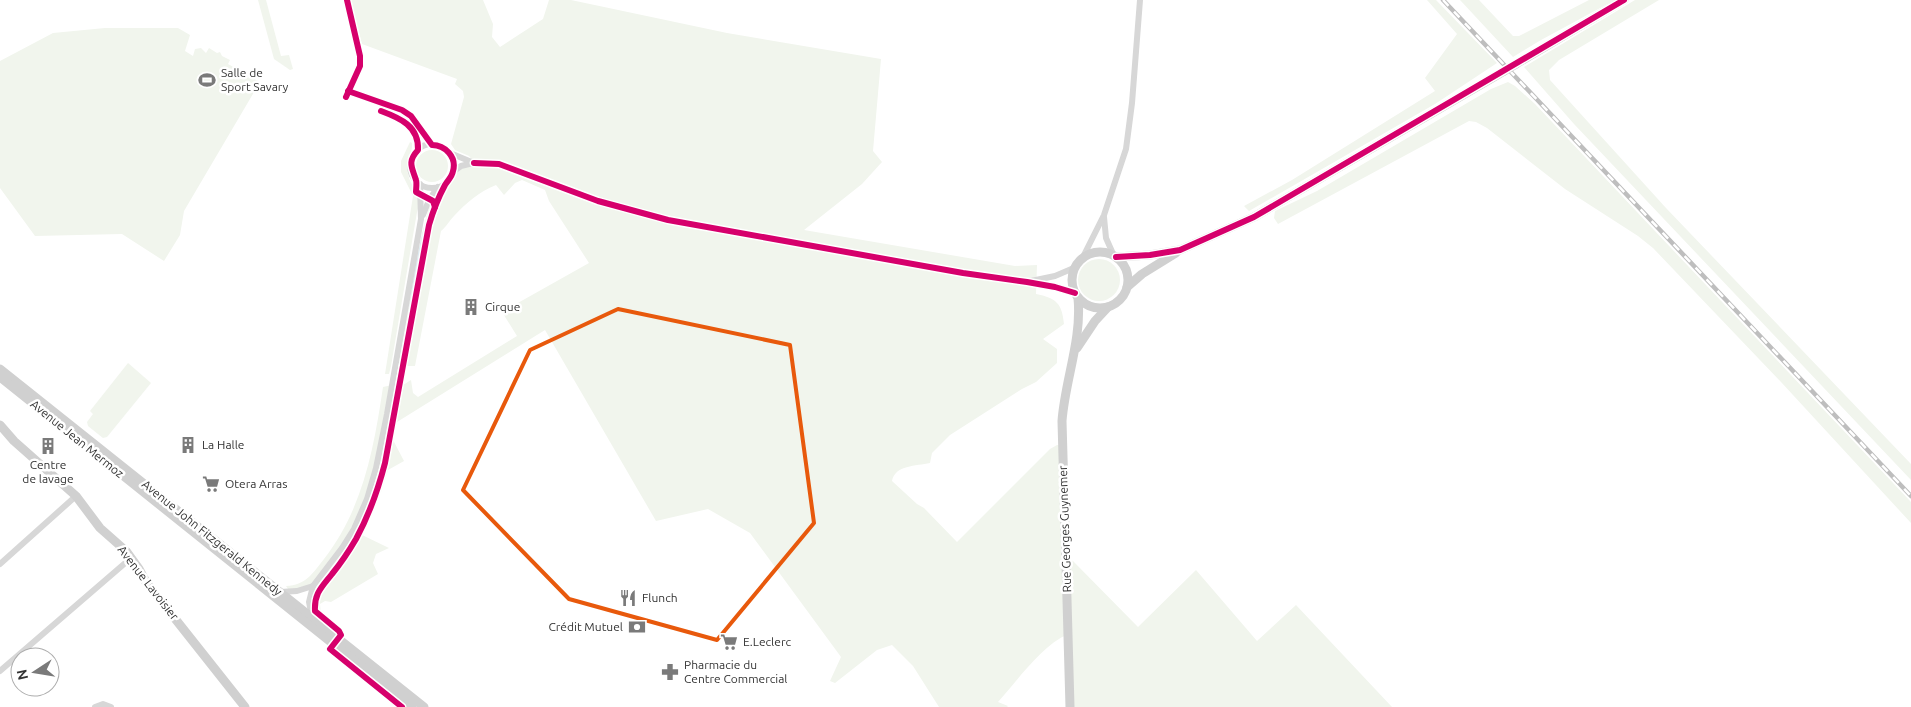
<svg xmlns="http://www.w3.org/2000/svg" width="1911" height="707" font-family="Ubuntu,sans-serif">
	<rect width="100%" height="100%" fill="#fff"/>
	<g fill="#f1f5ed">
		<path d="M258 0H266L281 56 289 55 293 69 290 70 274 59Z"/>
		<path d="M350 0H483L493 24 492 37 500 47 543 19 549 0H571L727 33 881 59 873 151 882 162 862 184 804 230 1015 266 1037 265 1036 294C1056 298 1062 303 1064 324L1043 339 1057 349V363L1036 382 1022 389 950 435 932 453 930 463C916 466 895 465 892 481L917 504 924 508 957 542 1050 449 1057 445H1062L1066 558 1073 561 1138 627 1196 570 1257 641 1296 605 1392 707H1070L1068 634C1041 646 1018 680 998 702L1008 706 1007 707H939L913 666 892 645 877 650 835 683 830 681 841 657 750 533 708 509 656 521 545 330 397 422 392 438 404 461 388 470 381 492 379 494 360 534 389 548 376 554 373 563 378 574 331 602 325 601 320 604 321 614 319 623 310 611 313 587 290 592 286 586C306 585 312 574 324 559 363 509 374 448 383 387L392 385 400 387 411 380 413 393 418 397 517 336 502 312 589 263 549 201 545 190 522 180 515 183 504 195 496 185C479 192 467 202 454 216 449 221 447 226 441 231L415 366H404L398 363 422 233 428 211 438 187 449 180 454 171 474 162 469 156 455 150 451 144 464 97 463 91 455 84 457 79 362 44Z"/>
		<path d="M1427 0H1436L1497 63 1435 104 1249 211 1244 206 1292 180 1435 91 1425 78 1457 34Z"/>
		<path d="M1460 0H1479L1513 36H1519L1589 0H1615L1541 40 1513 57Z"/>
		<path d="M1635 0H1659L1559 60 1549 70 1550 80 1666 208 1911 464V480L1574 124 1524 67Z"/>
		<path d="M105 28H178L190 35 185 51 193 56 195 49 201 48 206 53 209 48 217 53 220 52 222 56 230 60 228 64 260 82 184 211 180 235 164 261 122 234 35 236 0 188V61L53 33Z"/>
		<path d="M1508 82 1515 86 1535 104 1911 502V523L1781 382 1653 248 1638 236 1565 189 1487 128 1476 122 1469 121 1278 224 1274 218 1275 211 1317 191 1491 89Z"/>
		<path d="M410 142 412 143C413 154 405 162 408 174 411 190 424 192 417 212L391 366 389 374H385L413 196 401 172V161Z"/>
		<circle cx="432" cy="166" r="16"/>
		<circle cx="1099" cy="280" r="21"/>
		<path d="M128 363 151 383 107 437 103 438 88 426 87 422 93 414 90 411Z"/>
	</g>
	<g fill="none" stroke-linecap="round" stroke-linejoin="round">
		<g stroke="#ddebf3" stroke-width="2.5">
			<path d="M400 364C413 312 413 256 433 205"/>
			<path d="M357 532 371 502 379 477 396 389"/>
		</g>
		<g stroke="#d7d7d7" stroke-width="6">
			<circle cx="432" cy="166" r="22"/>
			<path d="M450 153 474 163 499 164 598 201 668 220 963 273 1027 282 1055 287 1075 293"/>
			<path d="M454 171 461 166 473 163"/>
			<path d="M423 215 429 200 438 187"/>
			<path d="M1104 217 1106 238 1114 256"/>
			<path d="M1082 259 1104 215 1126 149 1132 103 1140 0"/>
			<path d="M1031 281 1055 276 1076 267"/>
			<path d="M0 564 76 496"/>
			<path d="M280 592 297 591 313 586"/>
			<path d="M312 617 309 602 313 586 342 548 354 529 367 499 376 468 387 414 421 219 420 184"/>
			<path d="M0 671 131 558"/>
			<path d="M95 707 103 704 111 707"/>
		</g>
		<g stroke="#d0d0d0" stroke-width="9">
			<path d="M1516 64 1624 0"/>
			<circle cx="1100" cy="280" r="28"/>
			<path d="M1116 257 1150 255 1180 250 1254 217 1504 71"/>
			<path d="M1127 287 1142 274 1176 253"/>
			<path d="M1077 348 1095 321 1108 307"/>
			<path d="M0 369 424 707"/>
			<path d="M0 377 412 707"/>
			<path d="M0 425 14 441 76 496 100 528 126 551 139 569 146 582 245 707"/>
			<path d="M1070 707 1062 421C1065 380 1082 340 1078 298"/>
		</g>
		<g stroke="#bebebe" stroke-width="4.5">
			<path id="rail" d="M1443 0 1911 496"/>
		</g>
		<use href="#rail" stroke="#fff" stroke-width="2.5" stroke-dasharray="8" stroke-linecap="butt"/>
		<path stroke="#d0d0d0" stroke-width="9" d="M1504 71 1516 64"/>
		<g stroke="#fff" stroke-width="9">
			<g id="cycleway">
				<path d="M348 91 402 110 411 116 432 145C445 145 457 157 453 171 452 177 448 180 445 185 438 198 433 211 429 225L385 463C378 490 369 515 356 539 349 551 341 563 332 574 322 587 314 593 315 611L339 631 341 635 330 649 402 707"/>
				<path d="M346 97 360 66V56L347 0"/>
				<path d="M381 111C400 118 419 126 418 150 407 162 412 167 416 180 417 183 416 189 416 192L433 201 435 207"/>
				<path d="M474 163 499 164 598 201 668 220 963 273 1027 282 1055 287 1075 293"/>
				<path d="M1116 257 1150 255 1180 250 1254 217 1624 0"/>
			</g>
		</g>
		<use href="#cycleway" stroke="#d6006c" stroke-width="6"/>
	</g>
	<path fill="none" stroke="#e8590c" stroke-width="4" stroke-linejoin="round" d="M618 309 790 345 814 523 717 640 569 599 463 490 530 350Z"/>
	<defs>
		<g id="stadium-bare" transform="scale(1.35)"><path d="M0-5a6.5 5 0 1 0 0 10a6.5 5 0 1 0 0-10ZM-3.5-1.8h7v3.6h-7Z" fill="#7a7a7a" stroke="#fff" stroke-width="2.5" paint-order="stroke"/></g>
		<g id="building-bare" transform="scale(1.35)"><path d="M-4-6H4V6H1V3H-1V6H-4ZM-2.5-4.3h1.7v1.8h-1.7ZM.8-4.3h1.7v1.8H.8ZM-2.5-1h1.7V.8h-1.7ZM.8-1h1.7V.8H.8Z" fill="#7a7a7a" stroke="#fff" stroke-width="2.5" paint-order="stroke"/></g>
		<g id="supermarket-bare" transform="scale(1.35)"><path d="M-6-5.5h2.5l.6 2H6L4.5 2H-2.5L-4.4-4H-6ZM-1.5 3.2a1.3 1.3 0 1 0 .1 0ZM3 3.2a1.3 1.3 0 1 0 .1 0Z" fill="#7a7a7a" stroke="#fff" stroke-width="2.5" paint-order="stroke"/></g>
		<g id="restaurant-bare" transform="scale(1.35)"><path d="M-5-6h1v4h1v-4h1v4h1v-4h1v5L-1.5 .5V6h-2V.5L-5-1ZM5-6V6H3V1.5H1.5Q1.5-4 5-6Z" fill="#7a7a7a" stroke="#fff" stroke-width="2.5" paint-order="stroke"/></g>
		<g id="bank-bare" transform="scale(1.35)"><path d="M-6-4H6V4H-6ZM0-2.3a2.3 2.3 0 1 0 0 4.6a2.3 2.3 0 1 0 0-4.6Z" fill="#7a7a7a" stroke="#fff" stroke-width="2.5" paint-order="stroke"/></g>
		<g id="pharmacy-bare" transform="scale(1.35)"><path d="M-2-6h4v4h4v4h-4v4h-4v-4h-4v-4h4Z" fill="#7a7a7a" stroke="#fff" stroke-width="2.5" paint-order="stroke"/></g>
	</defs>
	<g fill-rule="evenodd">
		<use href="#stadium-bare" x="207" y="80"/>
		<use href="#building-bare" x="471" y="307"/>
		<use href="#building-bare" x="188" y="445"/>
		<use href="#building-bare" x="48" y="446"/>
		<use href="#supermarket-bare" x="211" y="484"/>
		<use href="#restaurant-bare" x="628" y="598"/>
		<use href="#bank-bare" x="637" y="627"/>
		<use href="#supermarket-bare" x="729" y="642"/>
		<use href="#pharmacy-bare" x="670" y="672"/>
	</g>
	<g text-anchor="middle" stroke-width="5" stroke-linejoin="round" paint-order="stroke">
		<g font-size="12" fill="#333" stroke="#fff" text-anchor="start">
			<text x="221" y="77">Salle de<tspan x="221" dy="14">Sport Savary</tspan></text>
			<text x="485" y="311">Cirque</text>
			<text x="202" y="449">La Halle</text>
			<text x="48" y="469" text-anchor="middle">Centre<tspan x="48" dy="14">de lavage</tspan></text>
			<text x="225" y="488">Otera Arras</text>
			<text x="642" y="602">Flunch</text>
			<text x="623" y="631" text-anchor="end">Crédit Mutuel</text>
			<text x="743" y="646">E.Leclerc</text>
			<text x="684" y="669">Pharmacie du<tspan x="684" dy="14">Centre Commercial</tspan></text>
		</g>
		<g font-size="12" fill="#333" stroke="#fff">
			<text transform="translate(77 439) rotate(39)" y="4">Avenue Jean Mermoz</text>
			<text transform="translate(1065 529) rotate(-92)" y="4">Rue Georges Guynemer</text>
			<text transform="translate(212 538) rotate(39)" y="4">Avenue John Fitzgerald Kennedy</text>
			<text transform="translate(148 583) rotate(52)" y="4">Avenue Lavoisier</text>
		</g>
	</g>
	<g transform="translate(35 672) rotate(258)"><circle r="24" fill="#ffffff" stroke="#adadad"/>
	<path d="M0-4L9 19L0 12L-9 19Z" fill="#7a7a7a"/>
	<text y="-8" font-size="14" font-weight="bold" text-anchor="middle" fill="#333333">N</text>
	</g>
</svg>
